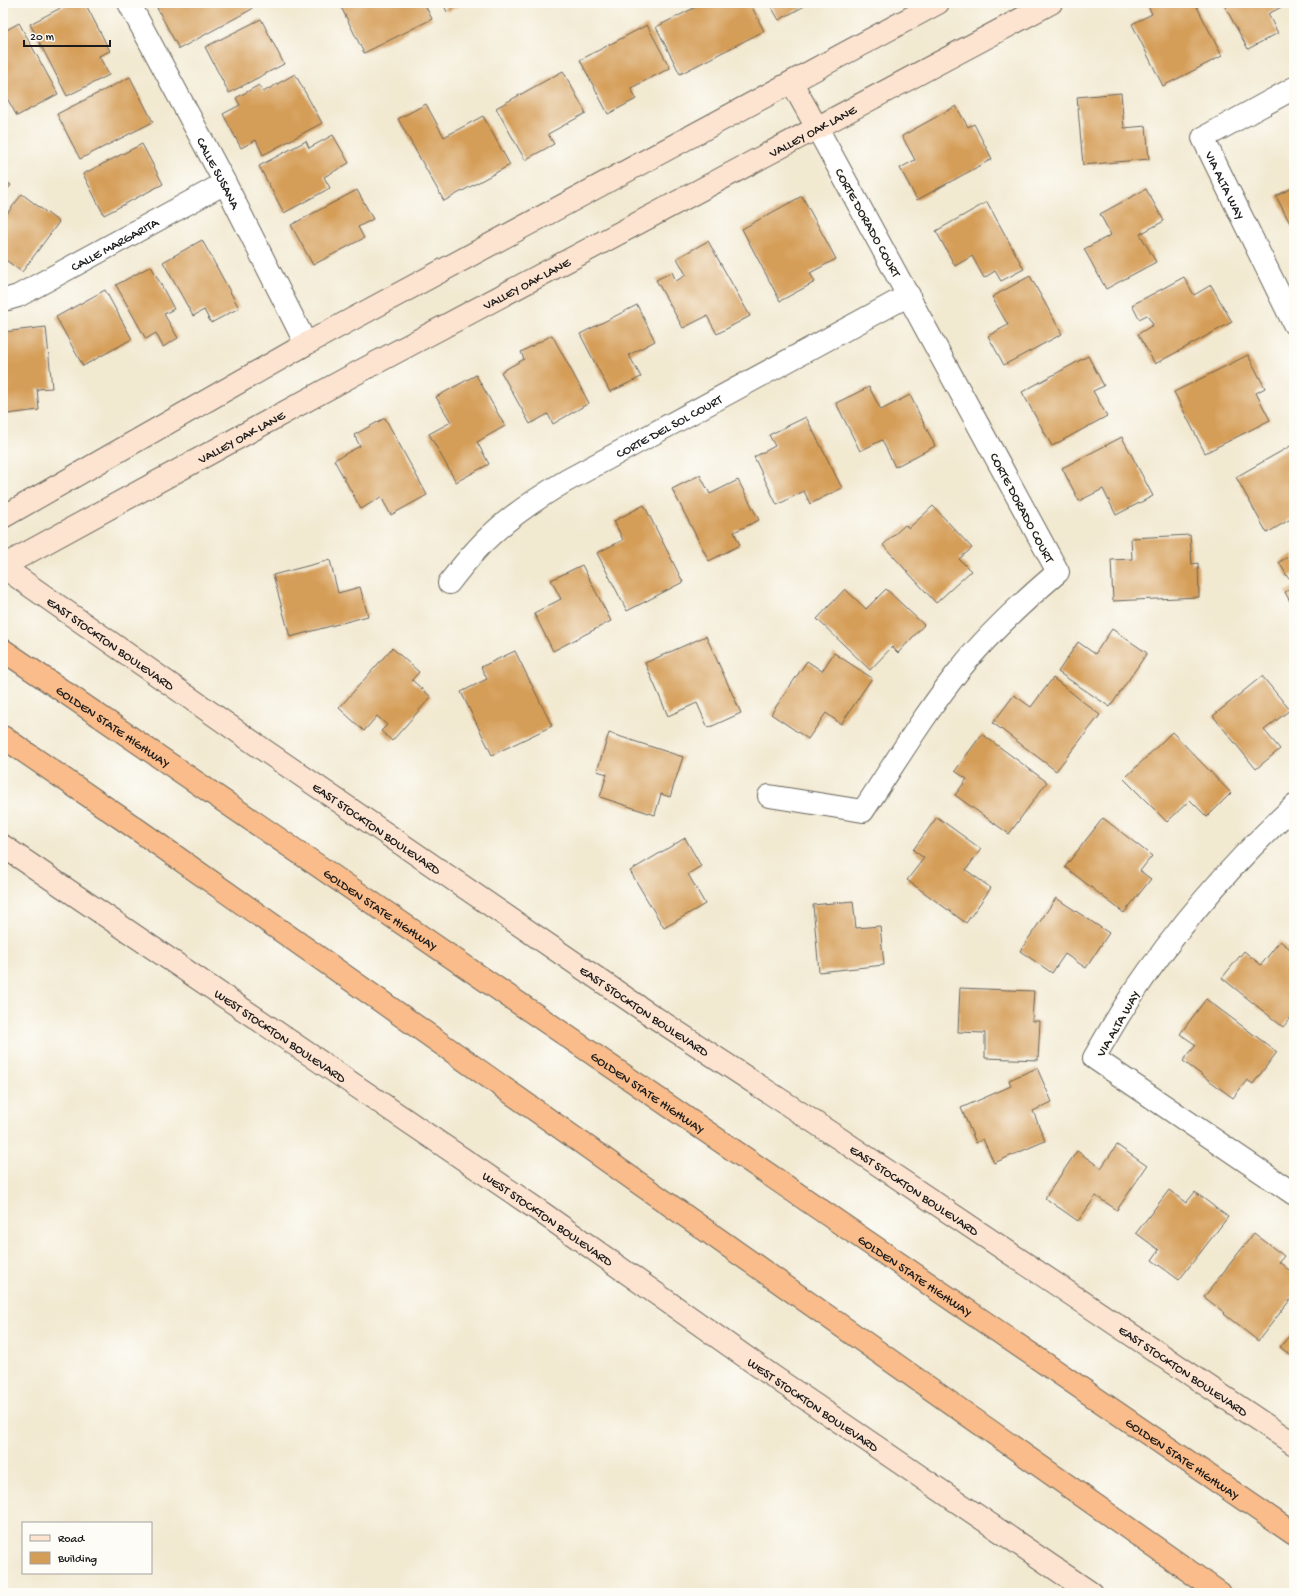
<svg xmlns="http://www.w3.org/2000/svg" width="1297" height="1596" font-family="'Gochi Hand',sans-serif">
	<rect width="100%" height="100%" fill="#fdfcf7"/>
	<filter id="ink" filterUnits="userSpaceOnUse"><feTurbulence type="fractalNoise" baseFrequency=".025" numOctaves="2"/><feDisplacementMap in="SourceGraphic" scale="8" xChannelSelector="R" yChannelSelector="G"/><feConvolveMatrix kernelMatrix="1 2 1 2 8 2 1 2 1" color-interpolation-filters="sRGB"/></filter>
	<filter id="wash" filterUnits="userSpaceOnUse"><feTurbulence type="fractalNoise" baseFrequency=".012" numOctaves="4" result="noise"/><feDisplacementMap in="SourceGraphic" scale="16" xChannelSelector="R" yChannelSelector="G"/><feGaussianBlur stdDeviation="0.9" result="paint"/><feColorMatrix in="noise" values="0 0 0 0 0 0 0 0 0 0 0 0 0 0 0 0 0 1.4 0 .05"/><feComposite in="paint" operator="in"/></filter>
	<g filter="url(#wash)">
		<rect width="100%" height="100%" fill="#f2e9d1"/>
		<g id="blocks">
			<g fill="#d59e58">
				<path d="M70 3H85L110 51 99 56 109 75 67 96 30 24Z"/>
				<path d="M166 3H249L252 9 179 49 157 8Z"/>
				<path d="M339 3H424L432 19 364 53Z"/>
				<path d="M443 3H464L447 12Z"/>
				<path d="M704 3H750L764 31 680 74 656 27Z"/>
				<path d="M769 3H810L779 20Z"/>
				<path d="M1154 3H1195L1222 56 1163 86 1132 24 1152 14 1148 6Z"/>
				<path d="M1223 3H1289L1268 14 1278 33 1248 49Z"/>
				<path d="M261 19 284 64 229 93 205 47Z"/>
				<path d="M19 23 58 94 17 116 3 91V32Z"/>
				<path d="M647 25 670 68 631 88 636 99 608 114 580 60Z"/>
				<path d="M563 71 586 113 548 134 554 144 525 160 496 108Z"/>
				<path d="M295 74 322 123 263 155 256 140 241 148 223 114 240 105 236 98 259 85 263 92Z"/>
				<path d="M130 77 153 122 80 159 57 114Z"/>
				<path d="M1121 93 1124 128 1146 126 1149 159 1083 165 1077 97Z"/>
				<path d="M426 104 444 137 483 116 510 165 444 201 398 119Z"/>
				<path d="M956 106 968 127 974 124 992 159 917 200 900 168 915 160 902 136Z"/>
				<path d="M333 135 349 163 324 177 330 188 284 213 259 166 306 141 309 148Z"/>
				<path d="M142 144 163 184 104 215 83 174Z"/>
				<path d="M3 179 11 185 3 195Z"/>
				<path d="M1294 187V231L1276 196Z"/>
				<path d="M1146 189 1164 221 1140 234 1156 262 1106 289 1084 249 1111 235 1100 214Z"/>
				<path d="M357 190 373 219 358 227 364 238 313 265 291 225Z"/>
				<path d="M22 194 59 222 22 272 3 258V219Z"/>
				<path d="M802 196 836 259 810 273 815 282 780 301 742 229Z"/>
				<path d="M987 202 1024 269 1001 281 995 271 984 278 972 256 955 266 936 231Z"/>
				<path d="M202 240 239 308 211 323 204 310 193 316 163 262Z"/>
				<path d="M708 241 750 316 717 334 707 316 683 328 656 280 672 272 676 281 686 275 677 258Z"/>
				<path d="M151 266 174 309 164 314 178 338 163 347 156 333 146 339 116 285Z"/>
				<path d="M1030 276 1062 334 1004 365 988 336 1008 325 992 297Z"/>
				<path d="M1184 277 1194 295 1211 285 1232 322 1155 364 1138 334 1153 325 1147 315 1139 319 1132 305Z"/>
				<path d="M105 290 132 339 83 366 56 317Z"/>
				<path d="M637 305 655 341 629 355 641 377 610 392 580 334Z"/>
				<path d="M46 327 52 388 37 389 39 410 7 414 3 386V332Z"/>
				<path d="M552 335 589 403 553 424 548 414 530 424 501 372 524 359 521 352Z"/>
				<path d="M1248 355 1265 388 1256 393 1270 420 1205 453 1174 392Z"/>
				<path d="M1088 356 1104 386 1093 391 1107 416 1052 446 1022 392Z"/>
				<path d="M476 375 505 426 477 442 489 464 456 482 429 434 451 422 436 397Z"/>
				<path d="M869 387 881 410 910 395 935 446 895 467 882 440 860 451 836 403Z"/>
				<path d="M806 417 842 488 810 504 804 491 777 505 754 457 775 446 769 435Z"/>
				<path d="M385 418 427 495 391 515 381 497 361 509 334 460 360 446 354 435Z"/>
				<path d="M1122 437 1153 496 1116 515 1103 489 1079 501 1062 468Z"/>
				<path d="M1294 444V480L1290 482 1294 489V517L1267 533 1236 477Z"/>
				<path d="M700 475 710 494 738 480 759 520 734 532 740 545 709 561 672 489Z"/>
				<path d="M644 505 683 582 627 611 597 553 623 540 614 521Z"/>
				<path d="M933 506 972 548 959 559 971 571 936 603 883 545 905 525 909 528Z"/>
				<path d="M1190 535 1192 564 1198 563 1199 597 1113 601 1111 560 1132 559 1131 538Z"/>
				<path d="M1294 554V574L1288 578 1279 562Z"/>
				<path d="M330 560 338 593 360 587 368 616 290 637 273 575Z"/>
				<path d="M582 565 611 621 553 651 534 613 561 599 551 580Z"/>
				<path d="M1294 587V609L1285 592Z"/>
				<path d="M845 589 866 609 886 589 924 625 898 653 892 647 870 670 817 619Z"/>
				<path d="M1112 629 1147 653 1110 707 1058 672 1078 642 1095 654Z"/>
				<path d="M706 636 741 713 708 728 697 703 668 716 645 663Z"/>
				<path d="M392 648 419 672 412 680 431 697 392 741 381 731 387 725 377 716 364 731 339 708Z"/>
				<path d="M515 651 552 726 492 755 461 692 487 679 481 667Z"/>
				<path d="M834 653 872 678 841 724 826 713 808 739 771 714 807 661 822 671Z"/>
				<path d="M1262 676 1290 710 1264 730 1280 749 1256 769 1213 716Z"/>
				<path d="M1053 678 1100 715 1056 771 993 723 1014 695 1031 707Z"/>
				<path d="M1172 732 1231 793 1207 817 1190 800 1167 822 1124 779Z"/>
				<path d="M609 733 683 757 670 797 661 794 655 815 600 797 607 774 597 771Z"/>
				<path d="M982 734 1047 782 1009 834 955 795 967 779 955 771Z"/>
				<path d="M937 817 981 849 966 870 991 888 966 923 907 880 924 858 913 850Z"/>
				<path d="M1103 818 1152 856 1140 871 1151 879 1124 913 1065 867Z"/>
				<path d="M685 838 701 866 688 874 705 904 664 928 630 871Z"/>
				<path d="M1056 898 1109 933 1086 968 1065 954 1052 973 1020 951Z"/>
				<path d="M853 901 856 928 880 926 884 965 819 972 813 905Z"/>
				<path d="M1280 941 1294 952V995L1292 997 1294 999V1014L1283 1027 1222 978 1244 951 1261 965Z"/>
				<path d="M960 988 1034 991 1032 1021H1040L1038 1060 985 1058V1033L958 1032Z"/>
				<path d="M1206 999 1277 1052 1253 1084 1247 1080 1233 1098 1183 1061 1196 1045 1180 1034Z"/>
				<path d="M1037 1068 1052 1102 1033 1111 1045 1141 994 1163 983 1139 976 1143 961 1108 1011 1086 1009 1080Z"/>
				<path d="M1117 1145 1147 1166 1117 1210 1096 1196 1078 1221 1045 1198 1077 1151 1101 1168Z"/>
				<path d="M1169 1190 1186 1203 1195 1192 1228 1217 1179 1280 1152 1260 1159 1250 1136 1233Z"/>
				<path d="M1254 1233 1284 1256 1279 1262 1294 1274V1295L1258 1341 1224 1314 1225 1313 1204 1297Z"/>
				<path d="M1294 1330V1358L1280 1347Z"/>
			</g>
		</g>
	</g>
	<g filter="url(#ink)">
		<use href="#blocks" fill-opacity="0" stroke="#67645b" stroke-width="1"/>
		<g fill="none" stroke-linecap="round" stroke-linejoin="round">
			<g stroke="#67645b" stroke-width="24">
				<g id="street">
					<path id="s1" d="M129 3 225 183 306 344"/>
					<path id="s2" d="M1294 88 1203 138 1294 324"/>
					<path id="s3" d="M3 299H8L18 296 225 183"/>
					<path id="s4" d="M449 583C462 566 476 549 491 535 514 513 539 497 566 481L909 295"/>
					<path d="M769 796 863 811C895 763 925 713 961 668 989 633 1024 601 1058 572L817 128"/>
					<path d="M1294 806C1231 864 1180 924 1132 995 1118 1016 1106 1037 1094 1058L1294 1194"/>
				</g>
			</g>
			<g stroke="#67645b" stroke-width="24">
				<g id="secondary">
					<path d="M792 83 817 128"/>
					<path d="M3 517 306 344 938 3"/>
					<path id="s5" d="M3 566 353 375 1051 3"/>
					<path id="s6" d="M3 567 264 750 642 1009 840 1139 1294 1444"/>
					<path id="s7" d="M3 846 541 1212 774 1377 1091 1593"/>
				</g>
			</g>
			<g stroke="#67645b" stroke-width="24">
				<g id="highway">
					<path id="s8" d="M3 650 1294 1534"/>
					<path d="M3 737 131 825 1220 1593"/>
				</g>
			</g>
			<use href="#street" stroke="#fff" stroke-width="22"/>
			<use href="#secondary" stroke="#fde4d0" stroke-width="22"/>
			<use href="#highway" stroke="#f9bc8a" stroke-width="22"/>
		</g>
	</g>
	<g text-anchor="middle" stroke-width="3" stroke-linejoin="round" paint-order="stroke">
		<g font-size="13" fill="#1c1c1c" stroke="#fdfcf7">
			<text dy="5" stroke="none"><textPath href="#s5" startOffset="919">VALLEY OAK LANE</textPath></text>
			<text dy="5" stroke="none"><textPath href="#s1" startOffset="192">CALLE SUSANA</textPath></text>
			<text dy="5" stroke="none"><textPath href="#s2" startOffset="156">VIA ALTA WAY</textPath></text>
			<text transform="translate(869 222) rotate(61)" y="5">CORTE DORADO COURT</text>
			<text dy="5" stroke="none"><textPath href="#s3" startOffset="125">CALLE MARGARITA</textPath></text>
			<text dy="5" stroke="none"><textPath href="#s5" startOffset="595">VALLEY OAK LANE</textPath></text>
			<text dy="5" stroke="none"><textPath href="#s4" startOffset="273">CORTE DEL SOL COURT</textPath></text>
			<text dy="5" stroke="none"><textPath href="#s5" startOffset="271">VALLEY OAK LANE</textPath></text>
			<text transform="translate(1023 507) rotate(62)" y="5">CORTE DORADO COURT</text>
			<text dy="5" stroke="none"><textPath href="#s6" startOffset="132">EAST STOCKTON BOULEVARD</textPath></text>
			<text dy="5" stroke="none"><textPath href="#s8" startOffset="134">GOLDEN STATE HIGHWAY</textPath></text>
			<text dy="5" stroke="none"><textPath href="#s6" startOffset="456">EAST STOCKTON BOULEVARD</textPath></text>
			<text dy="5" stroke="none"><textPath href="#s8" startOffset="458">GOLDEN STATE HIGHWAY</textPath></text>
			<text dy="5" stroke="none"><textPath href="#s6" startOffset="780">EAST STOCKTON BOULEVARD</textPath></text>
			<text transform="translate(1117 1023) rotate(-60)" y="5">VIA ALTA WAY</text>
			<text dy="5" stroke="none"><textPath href="#s7" startOffset="336">WEST STOCKTON BOULEVARD</textPath></text>
			<text dy="5" stroke="none"><textPath href="#s8" startOffset="782">GOLDEN STATE HIGHWAY</textPath></text>
			<text dy="5" stroke="none"><textPath href="#s6" startOffset="1104">EAST STOCKTON BOULEVARD</textPath></text>
			<text dy="5" stroke="none"><textPath href="#s7" startOffset="660">WEST STOCKTON BOULEVARD</textPath></text>
			<text dy="5" stroke="none"><textPath href="#s8" startOffset="1106">GOLDEN STATE HIGHWAY</textPath></text>
			<text dy="5" stroke="none"><textPath href="#s6" startOffset="1428">EAST STOCKTON BOULEVARD</textPath></text>
			<text dy="5" stroke="none"><textPath href="#s7" startOffset="984">WEST STOCKTON BOULEVARD</textPath></text>
			<text dy="5" stroke="none"><textPath href="#s8" startOffset="1430">GOLDEN STATE HIGHWAY</textPath></text>
		</g>
	</g>
	<rect width="1297" height="1596" fill="none" stroke="#fdfcf7" stroke-width="16"/>
	<rect x="22" y="1522" width="130" height="52" fill="#fdfcf7" stroke="#a3a29f"/>
	<rect x="30" y="1535" width="20" height="6" fill="#fde4d0" stroke="#a3a29f"/>
	<text x="58" y="1542" font-size="12" fill="#1c1c1c">Road</text>
	<rect x="30" y="1552" width="20" height="12" fill="#d59e58" stroke="#a3a29f"/>
	<text x="58" y="1562" font-size="12" fill="#1c1c1c">Building</text>
	<path d="M24 40v6h86v-6" fill="none" stroke="#1c1c1c" stroke-width="2"/>
	<text x="30" y="40" font-size="12" fill="#1c1c1c" stroke="#fdfcf7" stroke-width="3" paint-order="stroke">20 m</text>
</svg>
